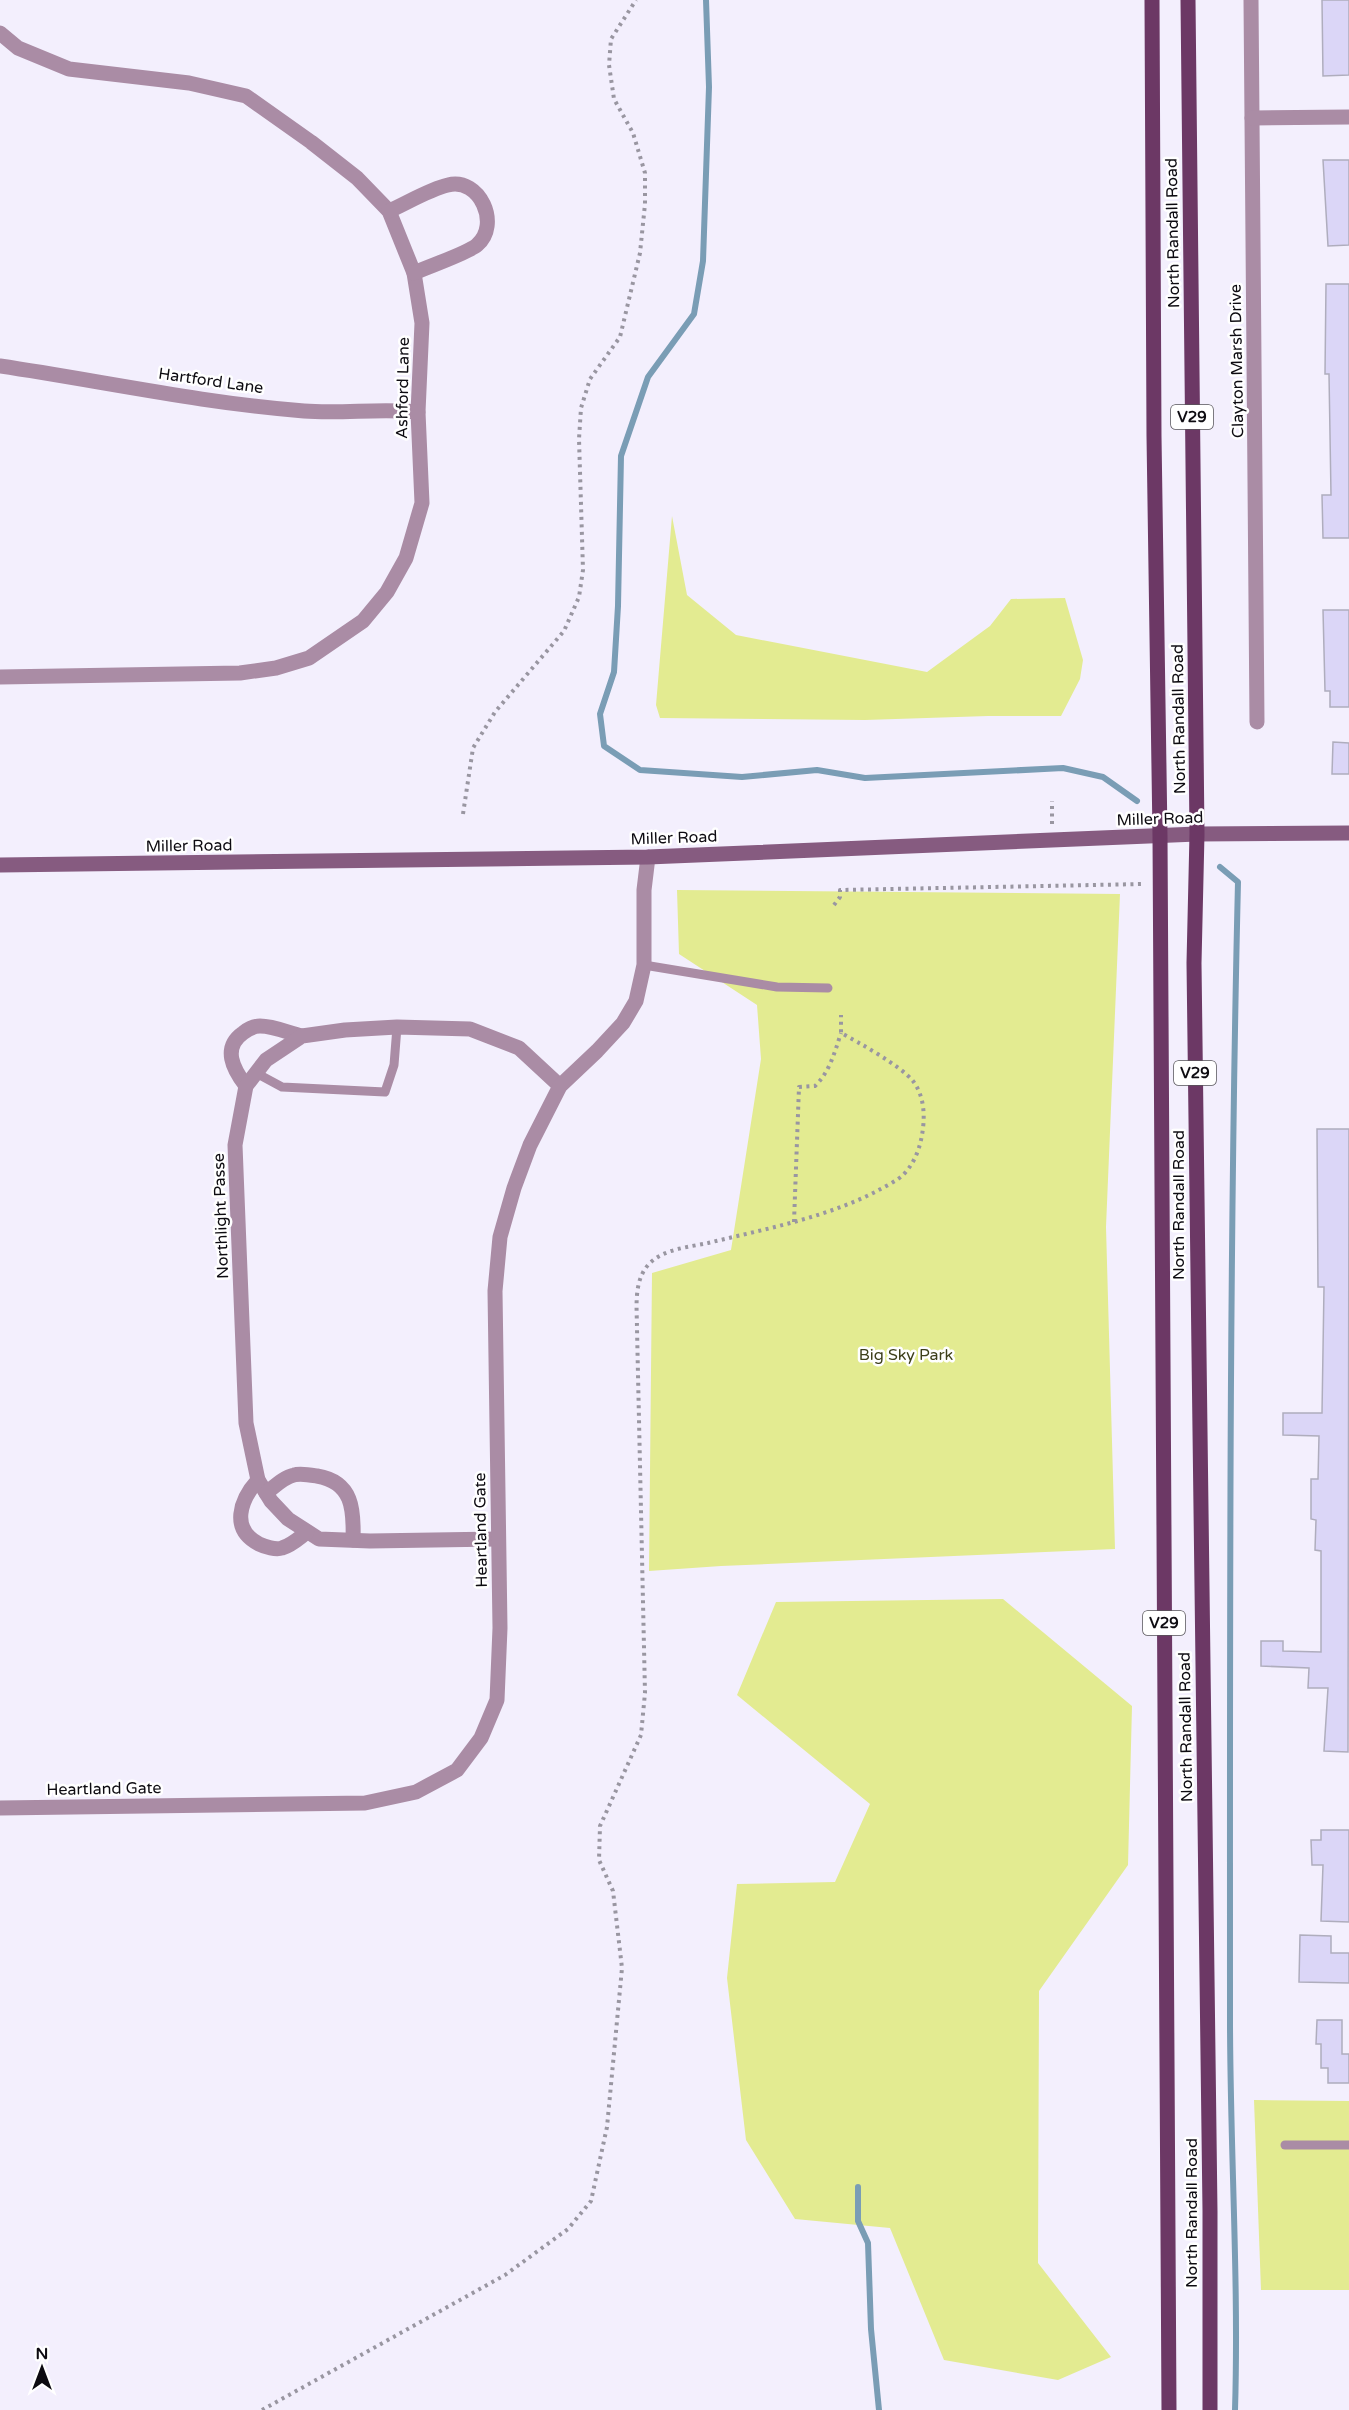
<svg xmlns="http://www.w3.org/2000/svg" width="1349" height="2410" font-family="'Varela Round',sans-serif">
	<rect width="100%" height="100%" fill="#f3effd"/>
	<g fill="#e3eb91">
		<path d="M672 516 687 595 736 635 927 672 990 626 1011 599 1065 598 1083 660 1080 679 1061 716H988L865 720 660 718 656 705Z"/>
		<path d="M677 890 1120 894 1106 1227 1115 1549 721 1566 649 1571 652 1273 731 1250 761 1059 757 1005 679 954Z"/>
		<path d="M1003 1599 1132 1706 1128 1865 1039 1991 1038 2263 1111 2357 1058 2380 944 2360 890 2228 795 2219 746 2140 727 1978 737 1884 835 1882 870 1804 737 1695 776 1602Z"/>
		<path d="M1254 2100 1349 2101V2290H1261Z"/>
	</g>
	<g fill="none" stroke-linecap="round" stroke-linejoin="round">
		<g stroke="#7a9db5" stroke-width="6">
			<path d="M706 0 709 87 703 261 694 314 648 377 621 456 618 606 614 672 600 714 604 746 640 770 742 777 817 770 865 778 1063 768 1103 777 1137 801"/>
			<path d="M1220 867 1238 882C1229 1260 1230 1639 1230 2018 1230 2149 1239 2279 1235 2410"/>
			<path d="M858 2187V2221L868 2243 871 2329 879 2410"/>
		</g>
	</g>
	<g fill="#dbd6f7" stroke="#afadbd" stroke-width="1.5">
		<path d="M1322 0H1349V75L1323 76Z"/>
		<path d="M1323 160H1349V245L1328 246Z"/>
		<path d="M1326 284H1349V538H1323L1322 495H1331L1329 374H1325Z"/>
		<path d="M1323 610H1349V707H1330V691H1325Z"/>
		<path d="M1333 742 1349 743V774H1332Z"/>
		<path d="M1317 1129H1349L1348 1752 1324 1751 1328 1688H1308L1309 1668 1261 1666V1641H1283V1651L1321 1652V1551L1315 1550 1316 1520 1311 1519V1479H1318L1319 1436 1283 1435V1413H1322L1324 1287H1318Z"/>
		<path d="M1321 1830H1349V1922L1321 1921 1323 1865H1312L1311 1840H1321Z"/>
		<path d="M1300 1935 1331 1936V1953H1349V1983L1299 1982Z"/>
		<path d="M1317 2020H1342V2054H1349V2083H1328V2068H1321V2044H1316Z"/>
	</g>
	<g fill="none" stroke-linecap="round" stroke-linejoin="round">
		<g stroke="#9996a1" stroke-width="4" stroke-dasharray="3 4.5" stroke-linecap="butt">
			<path d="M463 814 473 748 495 712 564 631 579 597 583 570 579 439 581 408 590 379 620 337 640 253 645 204V173L633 133 614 99 609 65 611 39 636 0"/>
			<path d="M1052 824V801"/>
			<path d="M834 905 840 897V890L1144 884"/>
			<path d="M794 1222 799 1087 815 1086C830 1071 834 1054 841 1033"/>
			<path d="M262 2410 505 2275 568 2229 591 2201 607 2127 622 1968 613 1891 599 1860 600 1826 641 1735 645 1693 637 1329C637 1308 633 1281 649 1264 663 1249 689 1247 708 1243 765 1229 825 1218 877 1191 886 1186 897 1181 904 1174 916 1161 921 1145 923 1128 925 1112 923 1094 913 1081 901 1066 858 1042 841 1033V1015"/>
		</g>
		<g stroke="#aa8ca5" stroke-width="9">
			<path d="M644 965 777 987 828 988"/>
			<path d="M256 1073 282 1087 385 1092 394 1065 397 1027"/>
			<path d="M1285 2145H1349"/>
		</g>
		<g stroke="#aa8ca5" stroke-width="15">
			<path d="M1251 0 1257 722"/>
			<path d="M0 33 18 48 69 69 189 83 246 96 311 142 357 178 389 211 414 273 422 323 418 412 422 503 406 558 387 592 363 621 309 658 276 668 240 673 0 677"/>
			<path d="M1252 118 1349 117"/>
			<path d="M389 211C407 203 430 189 448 185 480 177 501 225 477 245 468 253 427 267 414 273"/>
			<path d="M0 366C101 381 202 403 304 411 342 414 380 408 418 412"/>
			<path d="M246 1086C233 1069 222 1048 243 1033 248 1029 254 1026 260 1026 274 1026 289 1033 302 1036"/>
			<path d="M258 1480 271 1501 288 1519 319 1539 370 1541 497 1539"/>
			<path d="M266 1493C274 1487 284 1477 294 1475 300 1473 311 1475 317 1476 353 1482 354 1510 353 1540"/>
			<path d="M307 1532C299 1538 292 1545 282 1548 276 1550 265 1547 259 1544 230 1529 240 1500 258 1480L246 1423 235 1145 246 1086 266 1060 302 1036 345 1030 397 1027 470 1029 519 1048 560 1086"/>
			<path d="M0 1808 365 1803 416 1792 457 1770 481 1738 497 1700 500 1628 495 1291 500 1237 514 1188 530 1145 560 1086 597 1051 623 1023 636 1001 644 965V890L648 857"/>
		</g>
		<path stroke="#865b80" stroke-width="15" d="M0 865 648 857 1197 834 1349 833"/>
		<g stroke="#6c3865" stroke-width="15">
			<path d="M1152 0 1154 436 1160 836 1169 2410"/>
			<path d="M1188 0 1197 834 1194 963 1210 2211V2410"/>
		</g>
	</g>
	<g text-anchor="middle" stroke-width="5" stroke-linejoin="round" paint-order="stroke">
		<g fill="#fff" stroke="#565458" stroke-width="1.5">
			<rect x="1171" y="405" width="42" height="24" rx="4.5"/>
			<rect x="1174" y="1061" width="42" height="24" rx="4.5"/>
			<rect x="1143" y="1611" width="42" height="24" rx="4.5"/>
		</g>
		<g font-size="15" font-weight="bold" fill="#0d0b11">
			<text x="1192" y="422">V29</text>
			<text x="1195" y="1078">V29</text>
			<text x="1164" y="1628">V29</text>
		</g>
		<g font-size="16" fill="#0d0b11" stroke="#fff">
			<text transform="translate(1172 233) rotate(-91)" y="6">North Randall Road</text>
			<text transform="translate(1236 361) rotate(-91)" y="6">Clayton Marsh Drive</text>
			<text transform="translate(211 380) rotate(8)" y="6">Hartford Lane</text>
			<text transform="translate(402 388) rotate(-89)" y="6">Ashford Lane</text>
			<text transform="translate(1178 719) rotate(-91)" y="6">North Randall Road</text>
			<text transform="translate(1160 818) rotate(-2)" y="6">Miller Road</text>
			<text transform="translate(674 837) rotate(-2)" y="6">Miller Road</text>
			<text transform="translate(189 845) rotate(-1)" y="6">Miller Road</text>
			<text transform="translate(1178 1205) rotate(-90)" y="6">North Randall Road</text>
			<text transform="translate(220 1216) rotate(-92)" y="6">Northlight Passe</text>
			<text transform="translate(480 1530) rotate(-91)" y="6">Heartland Gate</text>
			<text transform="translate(1185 1727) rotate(-91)" y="6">North Randall Road</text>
			<text transform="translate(104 1788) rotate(-1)" y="6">Heartland Gate</text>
			<text transform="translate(1191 2213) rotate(-90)" y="6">North Randall Road</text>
		</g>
		<g font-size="16" fill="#3d3f1a" stroke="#fff">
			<text x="906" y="1360">Big Sky Park</text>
		</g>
	</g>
	<g transform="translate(42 2368)" stroke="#ffffff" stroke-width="4.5" paint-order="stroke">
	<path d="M0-4.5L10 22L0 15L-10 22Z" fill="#0d0b11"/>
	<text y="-9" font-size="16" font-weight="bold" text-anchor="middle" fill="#0d0b11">N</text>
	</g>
</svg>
